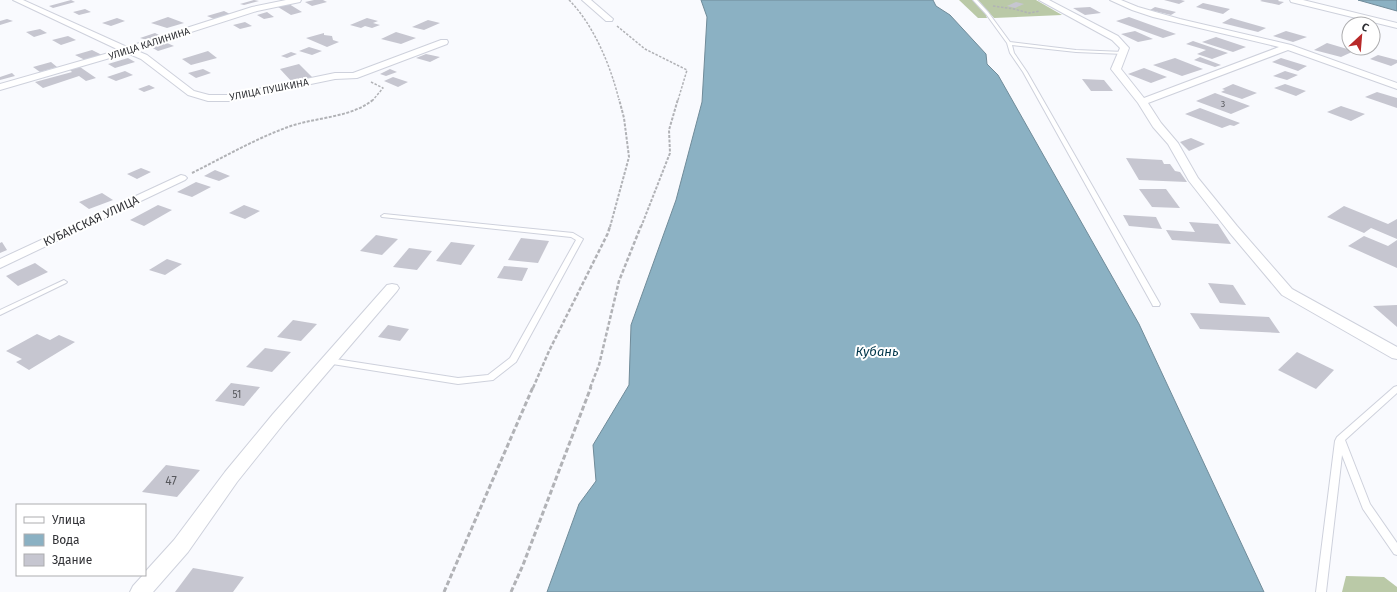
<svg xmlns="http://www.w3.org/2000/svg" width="1397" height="592" font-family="'Fira Sans',sans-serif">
	<rect width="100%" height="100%" fill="#f9fafe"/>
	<g fill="#bac9a7">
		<path d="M959 0H973L985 13 987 18H978Z"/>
		<path d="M978 0H1036L1062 15 994 18Z"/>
		<path d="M1346 576 1384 577 1397 587V592H1342Z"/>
	</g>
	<g fill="#8bb1c3" stroke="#708b99">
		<path d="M701 0H933L936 6 950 15 986 54 987 64 998 75 1139 324 1264 592H547L579 504 596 481 593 445 629 385 631 325 676 200 702 102 707 17Z"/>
		<path d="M1358 0H1397V11Z"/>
	</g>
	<g fill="#c6c6d0">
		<path d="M71 0 75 2 53 8 49 6Z"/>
		<path d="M254 0 259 1 244 5 240 4Z"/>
		<path d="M314 0H323L327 2 312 6 305 2Z"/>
		<path d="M1164 0H1181L1185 1 1179 4Z"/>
		<path d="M1262 0H1279L1278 1 1284 2 1279 5 1260 1Z"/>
		<path d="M1016 2 1024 4 1015 8 1007 6Z"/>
		<path d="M1203 3 1230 9 1223 14 1196 7Z"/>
		<path d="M289 4 302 12 291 15 278 7Z"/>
		<path d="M1090 7 1101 13 1085 15 1073 8Z"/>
		<path d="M1155 7 1176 12 1171 15 1150 10Z"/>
		<path d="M85 9 91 12 79 15 73 12Z"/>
		<path d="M224 11 230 14 214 19 207 16Z"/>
		<path d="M267 12 274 17 264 19 257 15Z"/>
		<path d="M168 17 184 23 167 28 151 23Z"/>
		<path d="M1129 17 1176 34 1163 38 1116 21Z"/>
		<path d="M117 18 125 21 111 26 102 23Z"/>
		<path d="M367 18 378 21 373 23 380 25 372 28 365 26 361 28 350 25Z"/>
		<path d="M1231 18 1266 28 1258 32 1222 23Z"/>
		<path d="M7 19 13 21 0 25V21Z"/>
		<path d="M428 20 440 23 424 30 412 27Z"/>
		<path d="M245 22 252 26 240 29 233 25Z"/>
		<path d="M40 29 47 33 34 37 26 32Z"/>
		<path d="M1135 31 1153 39 1138 42 1121 34Z"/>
		<path d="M1286 31 1307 37 1293 42 1273 36Z"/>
		<path d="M396 32 416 38 401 44 381 39Z"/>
		<path d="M155 33 161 36 147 40 140 38Z"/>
		<path d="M324 33V35L332 36 333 40 339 42 327 47 306 38Z"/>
		<path d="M68 36 76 40 61 45 52 40Z"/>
		<path d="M1216 37 1246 47 1233 52 1202 42Z"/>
		<path d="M1193 41 1228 53 1212 59 1197 54 1206 50 1186 44Z"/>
		<path d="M167 43 174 46 158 51 151 47Z"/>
		<path d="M1327 43 1354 51 1341 57 1314 50Z"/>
		<path d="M309 47 322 51 312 55 299 51Z"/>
		<path d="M92 50 102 55 85 60 75 55Z"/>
		<path d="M208 51 217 58 191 65 182 59Z"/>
		<path d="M291 52 297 54 287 58 281 56Z"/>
		<path d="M426 54 440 57 430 62 416 58Z"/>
		<path d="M1378 55 1397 60V63L1391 66 1370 59Z"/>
		<path d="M1200 57 1221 65 1215 67 1194 60Z"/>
		<path d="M128 58 135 62 115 68 108 64Z"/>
		<path d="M1175 58 1203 69 1182 76 1153 65Z"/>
		<path d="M1281 58 1307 66 1298 71 1272 62Z"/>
		<path d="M51 62 57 67 40 72 33 67Z"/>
		<path d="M299 64 313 78 293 83 280 69Z"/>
		<path d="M80 67 96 78 86 81 79 76 43 88 35 82 72 72 70 70Z"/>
		<path d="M1144 68 1167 77 1151 83 1128 74Z"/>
		<path d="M203 69 211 73 196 78 188 73Z"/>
		<path d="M390 69 397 72 386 76 380 74Z"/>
		<path d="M125 71 133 75 116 81 107 77Z"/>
		<path d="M1285 71 1298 75 1287 80 1273 76Z"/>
		<path d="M12 73 15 76 0 80V77Z"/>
		<path d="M393 77 408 82 398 87 384 81Z"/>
		<path d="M1082 79 1104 80 1113 91H1091Z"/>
		<path d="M1233 84 1257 93 1242 99 1221 92 1225 90 1222 89Z"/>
		<path d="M1285 84 1306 91 1296 96 1274 88Z"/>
		<path d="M149 85 155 88 144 92 138 89Z"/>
		<path d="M1377 92 1397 98V108L1365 97Z"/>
		<path d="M1215 93 1250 106 1231 114 1196 101Z"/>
		<path d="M1341 106 1365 114 1351 121 1327 112Z"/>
		<path d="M1200 108 1240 123 1234 126 1230 125 1222 128 1185 114Z"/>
		<path d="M1191 138 1205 144 1189 151 1180 142Z"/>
		<path d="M1126 158 1162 160 1164 164H1170L1175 171 1180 172 1187 182 1139 180Z"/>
		<path d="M141 168 151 172 137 179 127 174Z"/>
		<path d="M215 170 230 176 219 181 204 176Z"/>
		<path d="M196 182 211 187 192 197 177 192Z"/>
		<path d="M1139 189H1166L1180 208 1152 207Z"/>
		<path d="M102 193 113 200 89 209 79 202Z"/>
		<path d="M158 205 172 210 144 226 130 220Z"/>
		<path d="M244 205 260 211 245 219 229 213Z"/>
		<path d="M1344 206 1388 224 1397 219V239L1371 228 1364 233 1327 217Z"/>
		<path d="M1123 215 1156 217 1162 229 1129 226Z"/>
		<path d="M1189 222 1218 224 1231 244 1172 240 1166 230 1195 232Z"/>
		<path d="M376 235 398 239 382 255 360 251Z"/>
		<path d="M1364 236 1388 246 1397 240V268L1348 246Z"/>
		<path d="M521 238 549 241 538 263 508 260Z"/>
		<path d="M2 242 7 250 0 253V243Z"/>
		<path d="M451 242 475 245 461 265 436 261Z"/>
		<path d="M409 248 432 251 417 270 393 267Z"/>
		<path d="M167 259 182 264 165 275 149 270Z"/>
		<path d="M35 263 48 272 18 286 6 276Z"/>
		<path d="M504 266 528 268 522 281 497 278Z"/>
		<path d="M1208 283 1233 285 1246 305 1220 303Z"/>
		<path d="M1397 305V327L1373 306Z"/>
		<path d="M1190 313 1269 317 1280 333 1200 329Z"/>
		<path d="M293 320 317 324 301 341 277 337Z"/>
		<path d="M388 325 409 329 400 341 378 337Z"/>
		<path d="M37 334 50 340 59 335 75 342 29 370 16 362 22 359 6 351Z"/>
		<path d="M265 348 291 352 272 372 246 367Z"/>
		<path d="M1297 352 1334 370 1316 389 1278 370Z"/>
		<path d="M231 383 260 387 244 406 215 401Z"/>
		<path d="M166 465 200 470 177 497 142 492Z"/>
		<path d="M193 568 244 577 233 592H175Z"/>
	</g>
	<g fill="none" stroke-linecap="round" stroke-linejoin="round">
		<g stroke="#ced1dc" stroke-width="2">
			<g id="lane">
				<path d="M973 0H977L988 12 1010 42 1076 50 1124 52 1126 53 1124 54 1076 52 1012 45 1014 53 1027 72 1160 304 1159 306H1153L1152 304 1023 72 1010 53 1007 43 986 14Z"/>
				<path d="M384 214 573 233 583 239 516 362 493 380 458 384 326 363 325 361 326 359 329 358 458 378 488 375 510 358 576 240 571 237 382 217 381 216Z"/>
				<path d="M64 280 67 282 66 283 0 315V310Z"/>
				<path d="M1397 386V393L1345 440 1370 504 1397 543V555L1394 554 1363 509 1342 455 1326 592H1316L1335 441 1337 437 1394 387Z"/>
			</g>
		</g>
		<g stroke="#ced1dc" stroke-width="2">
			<g id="street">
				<path d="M13 0H23L127 47 252 7 286 0H301L300 2 257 11 135 50 147 55 194 91 209 95H229L335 73H353L441 40H447L448 42 447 44 357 78 335 79 229 101H208L188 95 141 59 127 53 0 90V84L119 50Z"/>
				<path d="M582 0H591L613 19 612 21H606Z"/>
				<path d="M1039 0H1049L1118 36 1129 48 1121 69 1144 98 1279 47 1153 17 1132 10 1110 0H1121L1138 7 1180 19 1291 45 1397 83V89L1288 50 1148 103 1161 123 1178 143 1198 178 1237 226 1292 289 1397 347V359L1392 358 1282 295 1229 232 1189 181 1168 144 1153 127 1138 103 1111 69 1120 48 1112 40Z"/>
				<path d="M1290 0H1303L1397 23V28L1291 2Z"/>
				<path d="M181 175 185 176 187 178 185 180 0 268V259Z"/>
				<path d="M392 284 397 285 399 288 397 291 285 422 237 482 188 552 153 592H130L133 586 143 575H145V572L174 540 225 472 273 414 387 285Z"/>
			</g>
		</g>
		<g stroke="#b1b2b6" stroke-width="1.5" stroke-dasharray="2.5 1.5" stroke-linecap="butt">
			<path d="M569 0C594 25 611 67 619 100"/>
			<path d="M993 6 1014 9 1029 13 1040 11"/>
			<path d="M617 26 645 49 687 70 678 100"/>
			<path d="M371 82 383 88 373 100"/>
		</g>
		<g stroke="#b1b2b6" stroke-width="2" stroke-dasharray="3 1.5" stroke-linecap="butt">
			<path d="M192 173C224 157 255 139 288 127 315 117 352 118 374 99"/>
			<path d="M610 227 629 157 624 118 619 99"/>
			<path d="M641 227 670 153 669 130 678 99"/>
		</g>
		<g stroke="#b1b2b6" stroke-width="2.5" stroke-dasharray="4 2" stroke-linecap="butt">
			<path d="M533 388 549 351 608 233 610 226"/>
			<path d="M590 388 599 365 619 281 641 226"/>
		</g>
		<g stroke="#b1b2b6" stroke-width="3" stroke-dasharray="5 2.5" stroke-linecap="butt">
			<path d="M444 592 533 387"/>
			<path d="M511 592 523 565 591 387"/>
		</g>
		<use href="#lane" fill="#fff" fill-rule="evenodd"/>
		<use href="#street" fill="#fff" fill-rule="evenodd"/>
	</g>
	<g text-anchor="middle" stroke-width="4" stroke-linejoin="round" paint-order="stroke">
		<g font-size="9" fill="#56575c">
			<text x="1223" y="107">3</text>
		</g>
		<g font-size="10" fill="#313236" stroke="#fff">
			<text transform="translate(149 43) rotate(-18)" y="4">УЛИЦА КАЛИНИНА</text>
			<text transform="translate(269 89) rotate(-11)" y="4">УЛИЦА ПУШКИНА</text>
		</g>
		<g font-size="10" fill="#56575c">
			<text x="237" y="398">51</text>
		</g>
		<g font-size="12" fill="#313236" stroke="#fff">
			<text transform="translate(91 221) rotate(-25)" y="4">КУБАНСКАЯ УЛИЦА</text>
		</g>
		<g font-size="12" fill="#56575c">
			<text x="171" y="485">47</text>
		</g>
		<g font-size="13" font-style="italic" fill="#00364a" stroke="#fff">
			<text x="877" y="356">Кубань</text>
		</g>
	</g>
	<rect x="16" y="504" width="130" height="72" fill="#ffffff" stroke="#adadaf"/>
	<rect x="24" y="517" width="20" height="6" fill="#ffffff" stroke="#adadaf"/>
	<text x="52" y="524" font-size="12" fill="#313236">Улица</text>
	<rect x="24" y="534" width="20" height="12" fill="#8bb1c3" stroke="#adadaf"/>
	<text x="52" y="544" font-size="12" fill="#313236">Вода</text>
	<rect x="24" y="554" width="20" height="12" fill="#c6c6d0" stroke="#adadaf"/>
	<text x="52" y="564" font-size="12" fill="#313236">Здание</text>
	<g transform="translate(1361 36) rotate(26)"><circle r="19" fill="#ffffff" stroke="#adadaf"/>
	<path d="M0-3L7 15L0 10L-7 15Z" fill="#b82929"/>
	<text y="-6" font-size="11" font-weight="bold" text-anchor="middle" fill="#313236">С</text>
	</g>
</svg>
